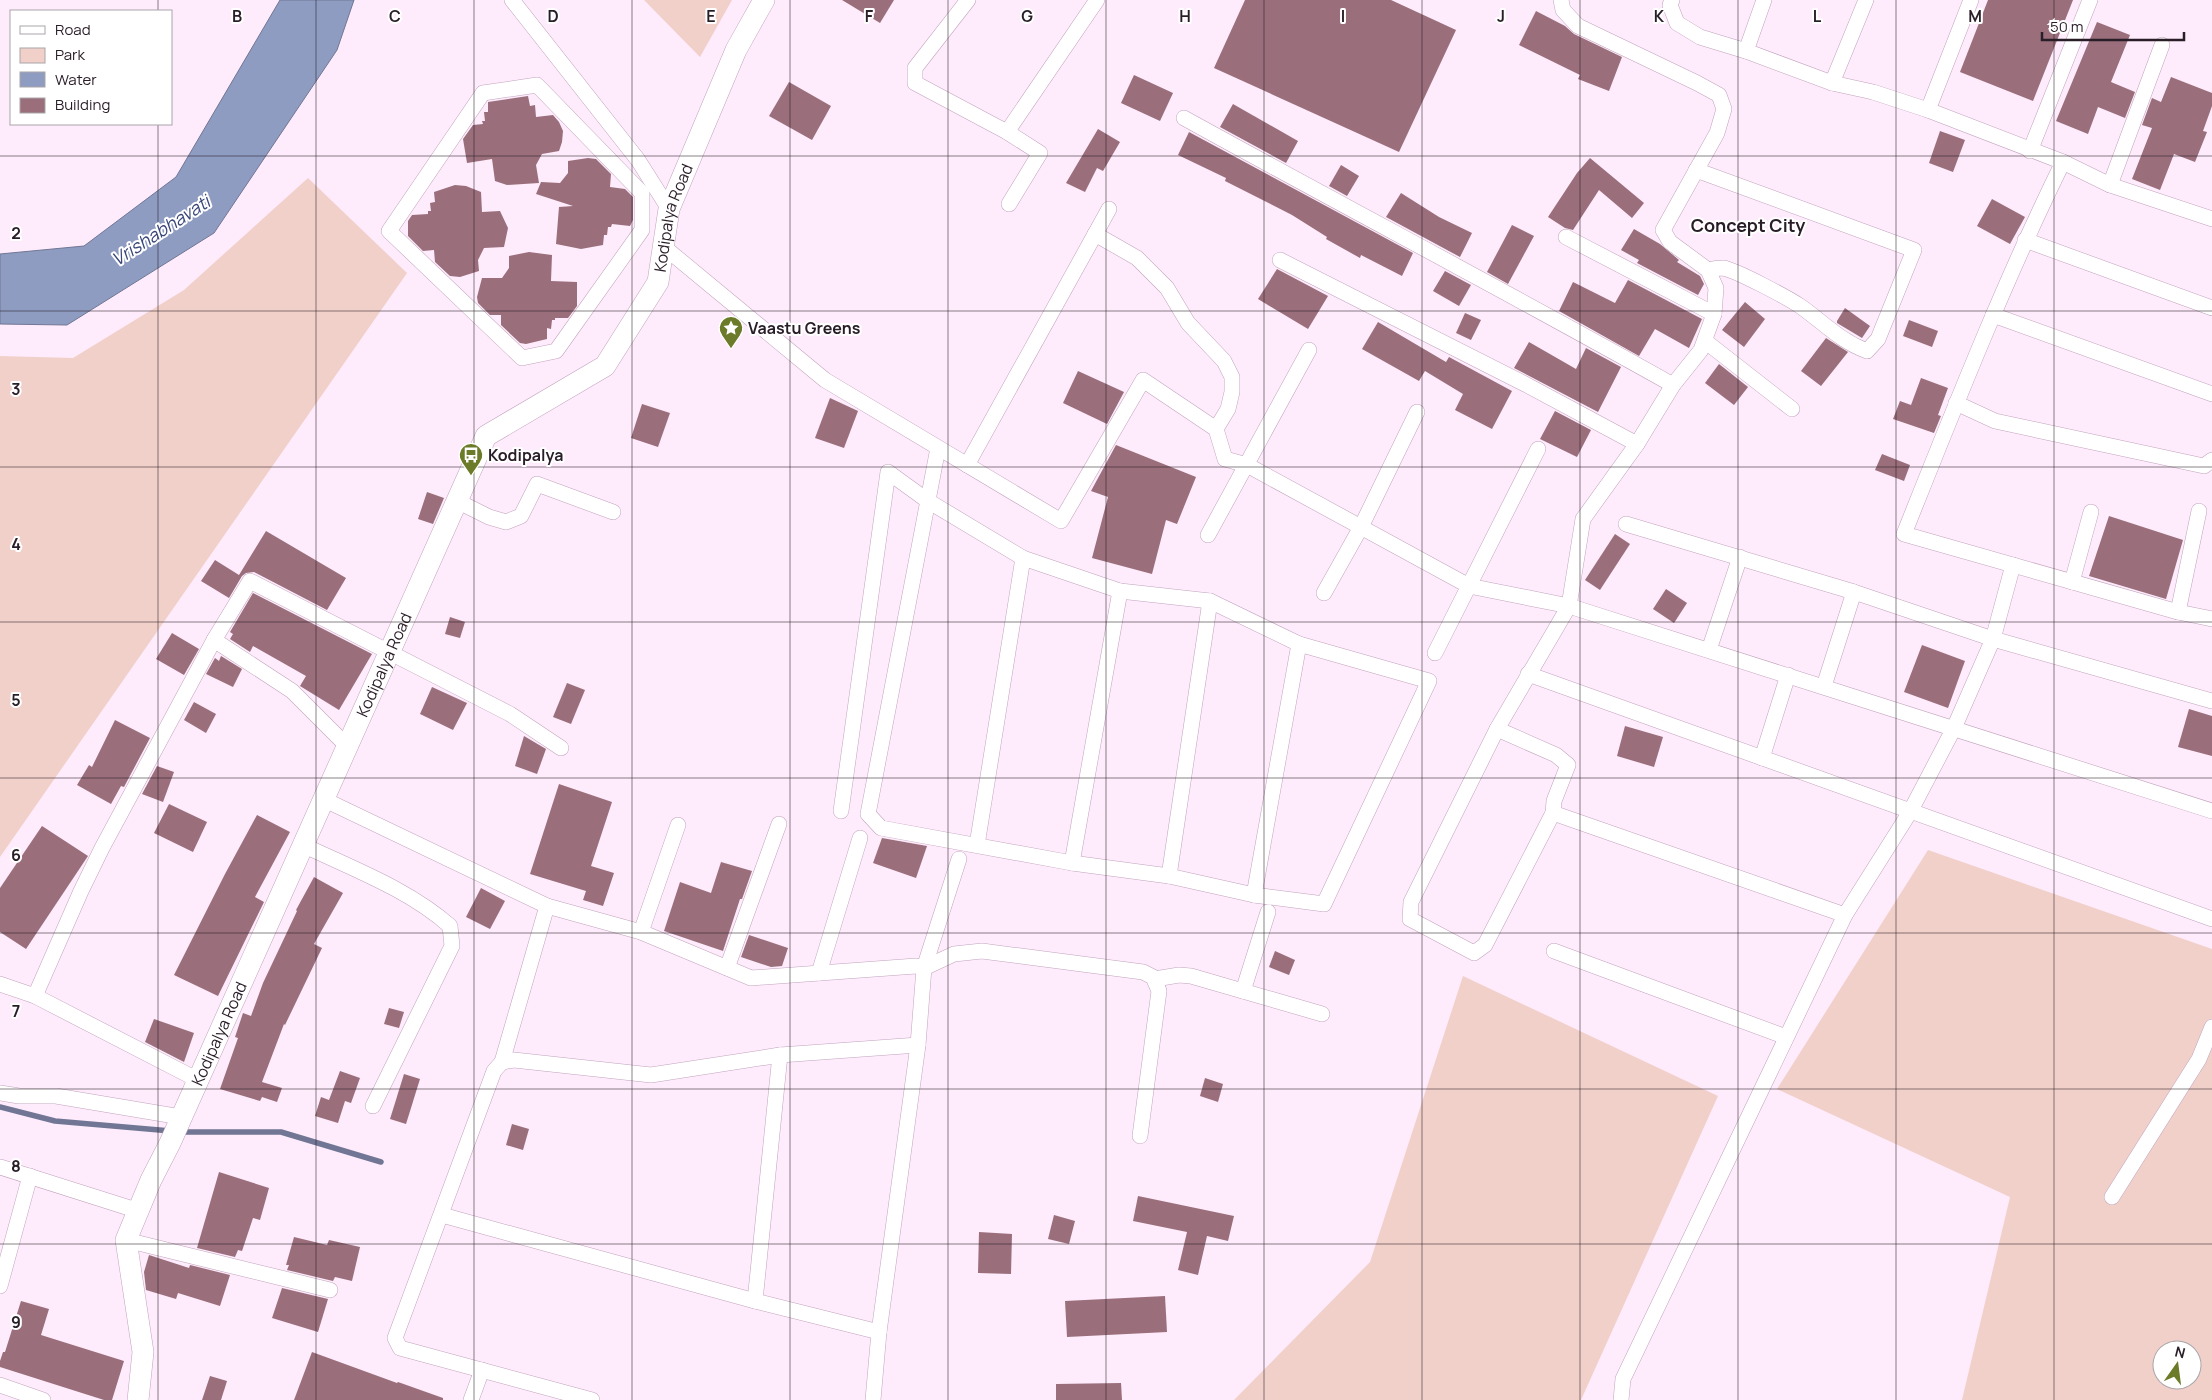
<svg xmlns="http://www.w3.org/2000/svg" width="2212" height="1400" font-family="Manrope,sans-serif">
	<rect width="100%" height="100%" fill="#feebfb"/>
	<g fill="#f1d0ca" fill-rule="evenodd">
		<path d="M644 0H732L700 57Z"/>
		<path d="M308 178 407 273 0 857V356L73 358 184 290Z"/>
		<path d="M1928 850 2212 949V1400H1962L2010 1197 1777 1089ZM2162 1350H2192V1380H2162Z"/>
		<path d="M1463 976 1718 1096 1581 1400H1234L1370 1262Z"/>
	</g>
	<path fill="#8f9cc2" stroke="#707694" d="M280 0H354L337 50 214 233 67 325 0 324V254L84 246 176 177Z"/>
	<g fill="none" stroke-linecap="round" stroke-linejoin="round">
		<g stroke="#707694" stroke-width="5.5">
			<path d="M0 1107 55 1121 171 1131"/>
			<path d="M180 1132H281L381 1162"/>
		</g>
	</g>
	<g fill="#9a6f7b">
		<path d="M842 0H894L880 23Z"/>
		<path d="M1245 0H1391L1456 30 1399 152 1214 68Z"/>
		<path d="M1988 0H2073L2033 101 1960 72Z"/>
		<path d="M1536 11 1565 26 1574 34 1622 57 1609 91 1578 79 1580 75 1519 45Z"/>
		<path d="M2097 22 2130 35 2111 82 2135 92 2125 118 2098 107 2088 134 2056 121Z"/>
		<path d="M1134 75 1173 93 1160 121 1121 103Z"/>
		<path d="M2171 77 2212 93V106L2203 131 2207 132 2195 162 2174 154 2160 190 2132 179 2152 128 2142 125 2152 98 2161 102Z"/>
		<path d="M789 82 831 106 812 140 769 116Z"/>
		<path d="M528 96 530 106 535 105 536 117 553 115 559 122 563 131 562 142 559 151 542 154 536 165 539 183 507 185 495 181 492 159 467 163 463 139 473 125 483 124 482 121H485L484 112H488V102Z"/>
		<path d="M1233 104 1298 141 1286 163 1220 127Z"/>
		<path d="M1098 129 1120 142 1103 171 1097 168 1085 192 1066 183Z"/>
		<path d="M1940 131 1965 140 1953 172 1929 163Z"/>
		<path d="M1189 132 1413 253 1402 276 1361 255 1360 258 1326 239 1327 237 1292 215 1225 181 1226 178 1178 155Z"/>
		<path d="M588 158 596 159 611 174 610 187 625 189 633 197V220L630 226 612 224 611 227H608L607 235H604L603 245 581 249 556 244 559 207 573 206 536 194 541 182 560 183 568 173V161Z"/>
		<path d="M1590 158 1644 203 1632 218 1599 190 1573 230 1565 228 1548 217 1577 173Z"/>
		<path d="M1341 165 1359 176 1347 196 1329 186Z"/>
		<path d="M455 185 466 186 481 192 482 212 500 211 508 228 504 247 484 248 478 260 479 271 460 277 450 276 435 262 434 250 423 251 408 236V221L412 215 428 214V211H431L430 203 435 202 434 192Z"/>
		<path d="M1401 193 1439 217 1472 233 1460 257 1386 217Z"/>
		<path d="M1992 199 2025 217 2010 244 1977 226Z"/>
		<path d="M1512 225 1534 236 1508 284 1487 272Z"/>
		<path d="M1634 229 1660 244 1679 260 1677 262 1700 276 1704 284 1698 295 1637 263 1639 260 1621 250Z"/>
		<path d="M529 252 552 255 551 281 577 282V306L568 318H555V320H552L551 329 547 328V339L526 344 520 343 501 325V315H490L478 303 477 297 482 278H502L509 268V256Z"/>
		<path d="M1277 269 1328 296 1308 329 1258 299Z"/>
		<path d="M1445 271 1471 285 1459 306 1433 291Z"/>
		<path d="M1628 280 1702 319 1689 348 1655 329 1639 356 1559 311 1573 282 1615 303Z"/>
		<path d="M1745 302 1765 319 1744 347 1722 330Z"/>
		<path d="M1845 308 1870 326 1862 338 1837 323V321Z"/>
		<path d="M1465 313 1481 320 1471 340 1456 333Z"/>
		<path d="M1909 320 1938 331 1932 347 1903 336Z"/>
		<path d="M1378 322 1446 362 1449 357 1512 391 1492 429 1455 410 1463 394 1425 371 1419 381 1362 349Z"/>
		<path d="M1826 338 1848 352 1821 386 1801 371Z"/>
		<path d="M1529 342 1576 369 1586 348 1621 367 1598 412 1514 368Z"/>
		<path d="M1719 364 1748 387 1734 405 1705 383Z"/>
		<path d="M1078 371 1124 392 1107 424 1063 403Z"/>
		<path d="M1921 378 1948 388 1938 415 1941 416 1934 433 1893 419 1900 401 1911 405Z"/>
		<path d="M830 398 858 411 844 448 815 438Z"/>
		<path d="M642 404 670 413 658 447 631 438Z"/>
		<path d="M1555 411 1591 430 1577 457 1540 439Z"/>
		<path d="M1116 445 1196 477 1177 524 1166 520 1152 574 1092 558 1108 497 1091 491Z"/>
		<path d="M1882 454 1910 465 1904 481 1875 470Z"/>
		<path d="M427 492 444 498 433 524 418 519Z"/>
		<path d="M2109 516 2183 540 2166 599 2089 576Z"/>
		<path d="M266 531 346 578 327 610 254 572 246 573 242 576 229 598 201 581 215 560 239 575Z"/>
		<path d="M1615 534 1630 544 1600 590 1585 580Z"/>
		<path d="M1666 589 1687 603 1674 623 1653 609Z"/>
		<path d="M253 593 372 654 339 710 300 686 306 676 253 646 250 652 230 639 233 634 230 632Z"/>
		<path d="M450 617 465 622 460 638 445 634Z"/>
		<path d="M172 633 199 649 184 675 156 659Z"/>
		<path d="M1922 645 1965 661 1948 708 1904 692Z"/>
		<path d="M221 656 242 669 233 687 206 674 215 658 219 661Z"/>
		<path d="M567 683 585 690 571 724 553 717Z"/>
		<path d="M432 687 467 703 453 730 420 714Z"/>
		<path d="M194 702 216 714 206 733 184 720Z"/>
		<path d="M2189 709 2212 716V756L2178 747Z"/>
		<path d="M115 720 150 738 124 787 121 786 111 804 77 785 89 765 92 767Z"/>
		<path d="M1625 726 1663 737 1654 767 1617 756Z"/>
		<path d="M524 736 546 749 537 774 515 766Z"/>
		<path d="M157 766 174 772 163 802 142 794Z"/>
		<path d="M559 784 612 802 591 866 614 873 603 906 583 900 586 891 530 874Z"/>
		<path d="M169 804 207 822 193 852 154 833Z"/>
		<path d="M257 815 290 832 255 897 264 902 218 996 174 975 225 874Z"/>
		<path d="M42 826 88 856 26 949 0 932V888Z"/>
		<path d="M882 838 927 846 916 878 873 863Z"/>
		<path d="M721 862 752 871 742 899H740L723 951 664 931 680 882 711 893Z"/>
		<path d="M314 877 343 893 314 944 322 948 285 1025 284 1024 262 1082 282 1088 277 1102 262 1097 260 1101 220 1089 238 1038 235 1037 243 1013 251 1016 263 983 297 911 296 910Z"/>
		<path d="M481 888 505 901 490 929 466 917Z"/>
		<path d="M749 935 788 948 782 966 771 967 741 957Z"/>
		<path d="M1275 951 1295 960 1289 975 1269 967Z"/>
		<path d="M389 1008 404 1012 399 1028 384 1024Z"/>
		<path d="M154 1019 194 1033 184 1062 145 1042Z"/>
		<path d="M340 1071 360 1078 351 1103 345 1101 338 1123 315 1116 321 1097 329 1100Z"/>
		<path d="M404 1074 420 1079 406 1124 390 1119Z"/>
		<path d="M1205 1078 1223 1084 1218 1102 1200 1096Z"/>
		<path d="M512 1124 529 1129 523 1150 506 1145Z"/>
		<path d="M219 1172 269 1188 260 1220 253 1218 242 1251 238 1250 235 1257 197 1248Z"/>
		<path d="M1138 1196 1234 1216 1228 1241 1207 1236 1198 1275 1178 1270 1187 1232 1133 1221Z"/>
		<path d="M1054 1215 1075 1221 1069 1244 1048 1239Z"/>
		<path d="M979 1232 1012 1234 1011 1274 978 1273Z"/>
		<path d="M294 1237 327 1245 329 1240 360 1247 352 1281 335 1277 333 1281 287 1270 289 1265H286Z"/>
		<path d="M149 1255 189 1268 190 1265 230 1275 220 1306 178 1293 176 1299 146 1290 144 1272Z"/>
		<path d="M282 1288 328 1299 318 1332 272 1318Z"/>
		<path d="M1165 1296 1167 1332 1067 1337 1065 1301Z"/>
		<path d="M21 1301 49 1309 41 1335 124 1361 112 1400H104L0 1367V1361L3 1352H5Z"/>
		<path d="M312 1352 397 1383 398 1382 443 1398V1400H294Z"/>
		<path d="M210 1376 227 1381 221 1400H202Z"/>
		<path d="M1121 1383 1122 1400H1056V1384Z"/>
	</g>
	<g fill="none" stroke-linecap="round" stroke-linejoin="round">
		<g stroke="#c2a4be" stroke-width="16">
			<g id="minor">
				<path d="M512 0 638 160 669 209"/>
				<path d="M968 0 915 68V83L1007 132 1040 153 1009 204"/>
				<path d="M1672 0 1670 5 1677 23 1700 37 1746 51"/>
				<path d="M1764 0 1746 51 1832 83 1873 92 1928 110 2063 162 2110 185 2212 219"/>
				<path d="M1832 83 1866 0"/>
				<path d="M537 85 642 193V230L556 351 522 358 389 231 483 93Z"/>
				<path d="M1928 110 1971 0"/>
				<path d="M1184 118C1347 208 1511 294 1673 385"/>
				<path d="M1007 132 1097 0"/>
				<path d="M2030 151 2090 0"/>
				<path d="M2063 162C2003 284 1954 409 1904 534L2178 612 2212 619"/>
				<path d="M1696 170 1914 250 1878 339 1867 351C1840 341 1823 322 1800 306 1788 298 1736 270 1723 268 1718 268 1712 269 1708 270"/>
				<path d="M2110 185 2162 45"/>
				<path d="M1095 234 1137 258 1167 288 1188 323 1224 361 1232 377V392L1228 409 1216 429"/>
				<path d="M1566 237 1714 314"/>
				<path d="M2025 240 2212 308"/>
				<path d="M664 247 825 380 1061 521 1143 380 1216 429 1225 459 1247 465 1469 586 1569 606 2212 811"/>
				<path d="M1280 260 1525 384 1637 444"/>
				<path d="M1993 315 2212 394"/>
				<path d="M1705 341 1792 409"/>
				<path d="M1956 403 1995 421 2204 466 2212 460"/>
				<path d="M967 465 1109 209"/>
				<path d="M457 501 489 517 506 522 521 516 537 484 613 512"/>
				<path d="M1626 524 1854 592 1993 639 2212 701"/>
				<path d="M1208 535 1309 350"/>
				<path d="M2072 582 2091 512"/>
				<path d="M1324 593 1361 527 1417 412"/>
				<path d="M2178 612 2199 511"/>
				<path d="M214 640 292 691 347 746"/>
				<path d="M1709 650 1740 557"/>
				<path d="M1435 653 1538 449"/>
				<path d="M1528 674 2212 919"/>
				<path d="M1824 686 1854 592"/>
				<path d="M1497 729 1556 755 1568 765 1554 801 1553 813 1845 915 1910 812 1954 728 1993 639 2013 565"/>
				<path d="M1762 758 1788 675"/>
				<path d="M323 799 547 906 641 932 751 978 916 966 924 968 918 1045 879 1332 873 1400"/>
				<path d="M841 811 888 472 928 501 1023 558 1120 591 1210 601 1299 644 1429 681 1324 904 1254 895 1169 876 1072 863 881 828 868 814 938 448"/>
				<path d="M1553 813 1485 945 1474 953 1410 919 1411 902 1497 729 1569 606 1583 519 1637 444 1673 385 1701 350 1714 314 1716 288 1708 270 1670 242 1663 230 1717 133 1724 109 1719 95 1697 83 1578 26 1563 10 1561 0"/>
				<path d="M303 845C353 869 408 889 450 926L452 946 373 1106"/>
				<path d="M977 845 1023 558"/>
				<path d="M1072 863 1120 591"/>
				<path d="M1169 876 1210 601"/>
				<path d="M1254 895 1299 644"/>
				<path d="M641 932 678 825"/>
				<path d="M1554 951 1786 1037"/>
				<path d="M727 968 779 824"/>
				<path d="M924 968 954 954 982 951 1143 972 1153 977 1159 991 1140 1136"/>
				<path d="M924 968 959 859"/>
				<path d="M819 973 860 838"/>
				<path d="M1155 979 1179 975 1191 976 1322 1014"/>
				<path d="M0 984 35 996 198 1080"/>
				<path d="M1243 991 1268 912"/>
				<path d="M35 996 81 891 102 848 214 640 250 581 510 714 561 748"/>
				<path d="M502 1062 547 906"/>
				<path d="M0 1093 19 1096H56L181 1117"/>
				<path d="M0 1167 139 1211"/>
				<path d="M2112 1197 2199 1059 2212 1027"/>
				<path d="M442 1215 755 1301 879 1332"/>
				<path d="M126 1240 330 1290"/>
				<path d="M0 1286 30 1176"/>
				<path d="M755 1301 780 1055"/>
				<path d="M0 1385 43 1400"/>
				<path d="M471 1400 482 1370"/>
				<path d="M592 1400 400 1348 395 1338 494 1071 502 1062 514 1060 651 1075 780 1055 918 1045"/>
				<path d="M1621 1400 1623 1379 1845 915"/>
			</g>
		</g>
		<g stroke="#c2a4be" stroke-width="22">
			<g id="secondary">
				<path id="s1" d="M138 1400 143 1352 126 1240 151 1180 170 1143 486 436 605 366 658 282 669 209 736 50 764 0"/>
			</g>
		</g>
		<use href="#minor" stroke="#fff" stroke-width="15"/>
		<use href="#secondary" stroke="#fff" stroke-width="21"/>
	</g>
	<path fill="none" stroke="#291d27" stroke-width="1" stroke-opacity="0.55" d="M158 0V11M316 0V1400M474 0V1400M632 0V1400M790 0V1400M948 0V1400M1106 0V1400M1264 0V1400M1422 0V1400M1580 0V1400M1738 0V1400M1896 0V1400M2054 0V1400M158 124V1400M0 156H2212M0 311H2212M0 467H2212M0 622H2212M0 778H2212M0 933H2212M0 1089H2212M0 1244H2212"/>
	<defs>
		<g id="sight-pin" transform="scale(1.25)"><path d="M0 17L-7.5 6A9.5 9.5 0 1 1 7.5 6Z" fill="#6b7b29" stroke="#fff"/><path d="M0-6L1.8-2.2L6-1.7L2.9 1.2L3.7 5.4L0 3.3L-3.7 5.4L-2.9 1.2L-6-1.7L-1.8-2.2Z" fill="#fff"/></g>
		<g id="bus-pin" transform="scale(1.25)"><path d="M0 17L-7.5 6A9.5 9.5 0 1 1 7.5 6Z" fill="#6b7b29" stroke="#fff"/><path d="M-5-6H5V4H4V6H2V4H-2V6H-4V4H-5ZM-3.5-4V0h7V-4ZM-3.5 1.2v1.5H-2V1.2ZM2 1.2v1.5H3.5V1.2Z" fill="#fff"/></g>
	</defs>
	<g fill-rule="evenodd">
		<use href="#sight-pin" x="731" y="328"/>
		<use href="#bus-pin" x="471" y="455"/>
	</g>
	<g text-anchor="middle" stroke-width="4" stroke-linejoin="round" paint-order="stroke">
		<g font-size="16" fill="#291d27" stroke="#fff">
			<text dy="6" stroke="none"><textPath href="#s1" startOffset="1346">Kodipalya Road</textPath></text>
			<text dy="6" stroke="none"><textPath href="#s1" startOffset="792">Kodipalya Road</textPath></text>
			<text dy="6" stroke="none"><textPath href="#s1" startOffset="388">Kodipalya Road</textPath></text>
		</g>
		<g font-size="16" font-weight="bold" fill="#291d27" stroke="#fff" text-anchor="start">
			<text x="748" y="334">Vaastu Greens</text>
			<text x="488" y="461">Kodipalya</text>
		</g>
		<g font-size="18" font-weight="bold" fill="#291d27" stroke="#fff">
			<text x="1748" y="232">Concept City</text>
		</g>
		<g font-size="18" font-style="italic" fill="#384679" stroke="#fff">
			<text transform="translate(161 231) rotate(-33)" y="6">Vrishabhavati</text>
		</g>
	</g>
	<g font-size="16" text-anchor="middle" font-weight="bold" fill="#291d27" stroke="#fff" stroke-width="4" stroke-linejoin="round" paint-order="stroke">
		<text x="237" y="22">B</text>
		<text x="395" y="22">C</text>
		<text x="553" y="22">D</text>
		<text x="711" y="22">E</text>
		<text x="869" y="22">F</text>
		<text x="1027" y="22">G</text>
		<text x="1185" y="22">H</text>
		<text x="1343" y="22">I</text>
		<text x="1501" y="22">J</text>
		<text x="1659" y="22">K</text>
		<text x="1817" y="22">L</text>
		<text x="1975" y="22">M</text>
		<text x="16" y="239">2</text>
		<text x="16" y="395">3</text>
		<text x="16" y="550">4</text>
		<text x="16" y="706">5</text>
		<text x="16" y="861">6</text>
		<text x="16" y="1017">7</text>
		<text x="16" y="1172">8</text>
		<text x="16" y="1328">9</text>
	</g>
	<rect x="10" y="10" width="162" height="115" fill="#ffffff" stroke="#a9a5a9"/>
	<rect x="20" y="26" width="25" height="8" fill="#ffffff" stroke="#a9a5a9"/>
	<text x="55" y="35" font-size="15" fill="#291d27">Road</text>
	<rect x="20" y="48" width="25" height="15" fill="#f1d0ca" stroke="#a9a5a9"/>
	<text x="55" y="60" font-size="15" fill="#291d27">Park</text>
	<rect x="20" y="72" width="25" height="15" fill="#8f9cc2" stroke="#a9a5a9"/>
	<text x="55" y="85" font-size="15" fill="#291d27">Water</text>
	<rect x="20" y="98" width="25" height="15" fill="#9a6f7b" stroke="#a9a5a9"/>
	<text x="55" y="110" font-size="15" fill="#291d27">Building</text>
	<g transform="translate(2177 1365) rotate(14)"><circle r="24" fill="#ffffff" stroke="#a9a5a9"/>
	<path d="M0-4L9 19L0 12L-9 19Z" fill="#6b7b29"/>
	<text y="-8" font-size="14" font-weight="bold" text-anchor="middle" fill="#291d27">N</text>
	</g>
	<path d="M2042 32v8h142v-8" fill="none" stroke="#291d27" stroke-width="2.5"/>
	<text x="2050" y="32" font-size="15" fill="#291d27" stroke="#ffffff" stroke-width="4" paint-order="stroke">50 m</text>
</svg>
